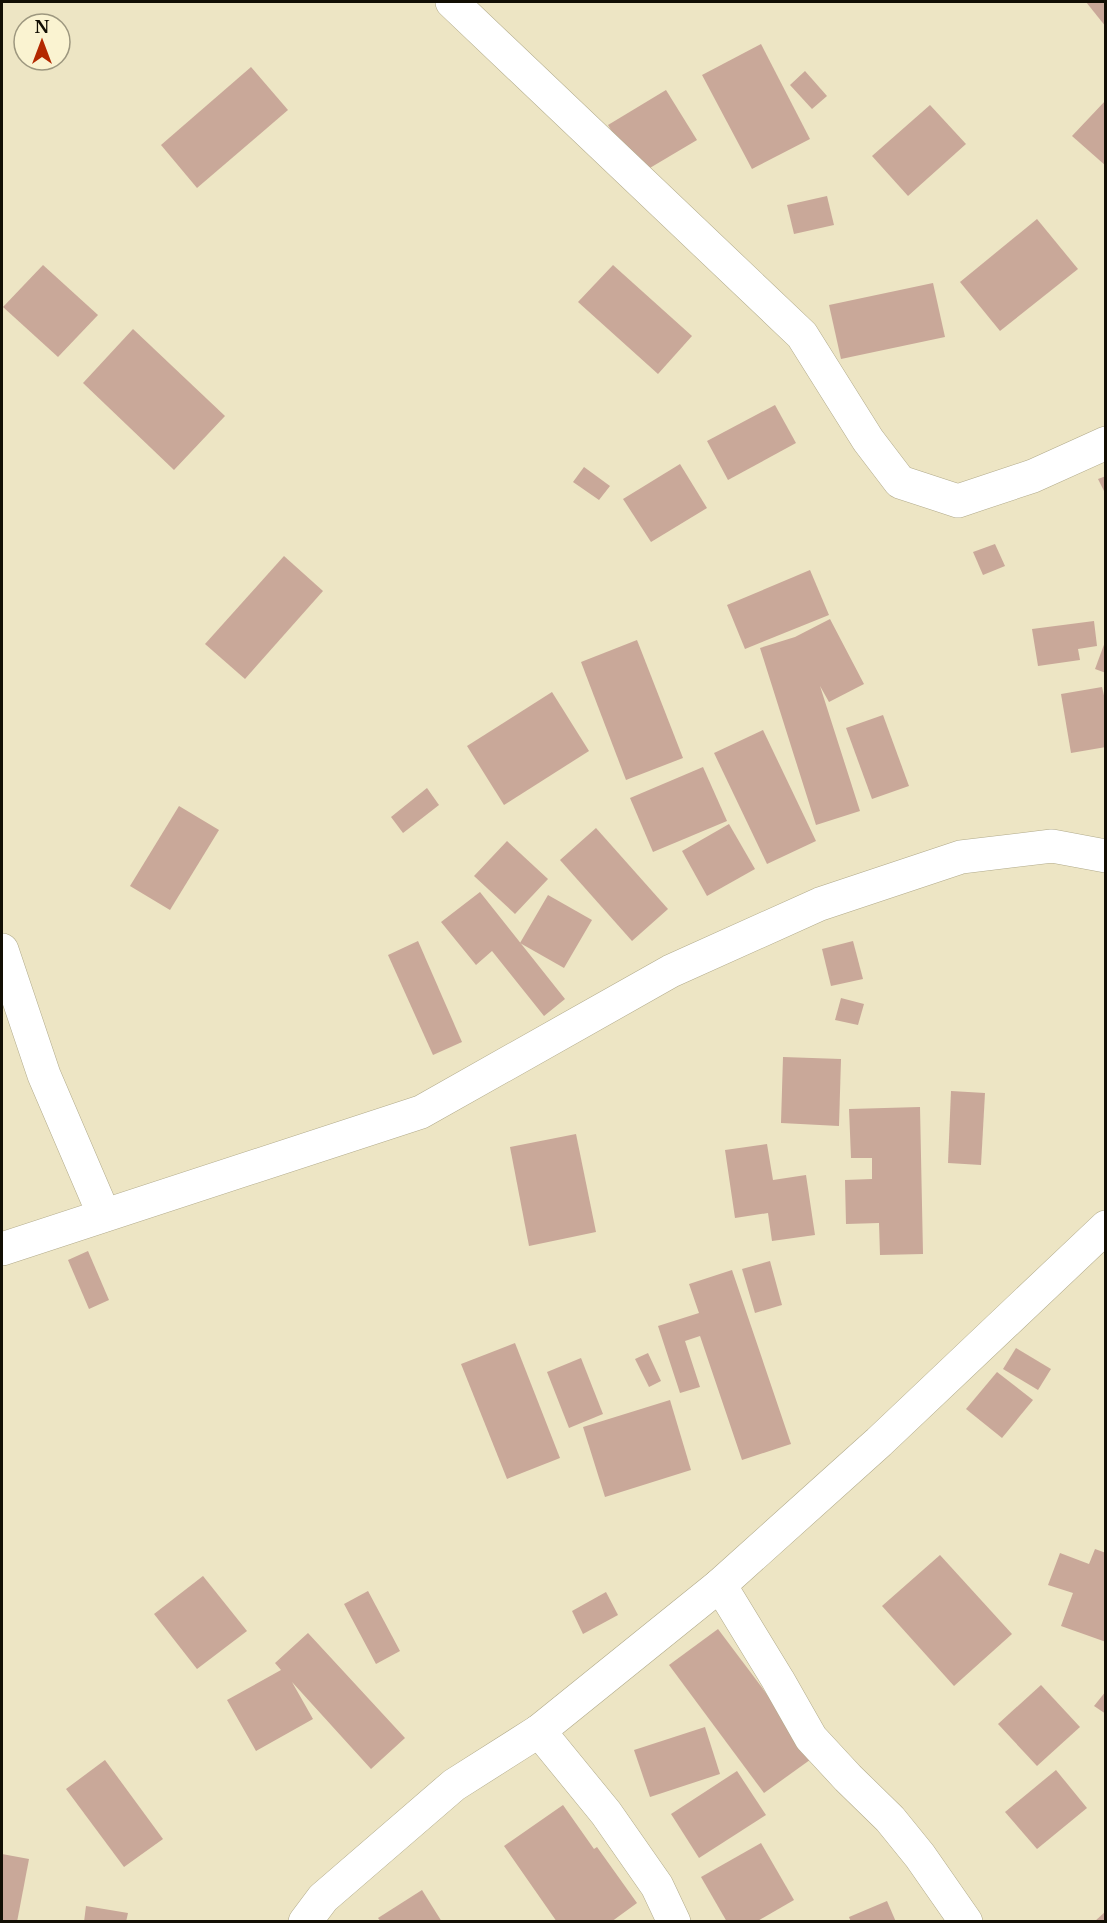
<svg xmlns="http://www.w3.org/2000/svg" width="1107" height="1923" font-family="'Libre Baskerville',serif">
	<rect width="100%" height="100%" fill="#ede5c4"/>
	<g fill="#c9a899">
		<path d="M1086 2H1106V27Z"/>
		<path d="M761 44 810 139 752 169 702 75Z"/>
		<path d="M251 67 288 110 197 188 161 145Z"/>
		<path d="M805 71 827 96 812 109 790 85Z"/>
		<path d="M666 90 697 140 638 175 608 125Z"/>
		<path d="M1106 100V166L1072 136Z"/>
		<path d="M930 105 966 144 908 196 872 156Z"/>
		<path d="M827 196 834 225 794 234 787 205Z"/>
		<path d="M1037 219 1078 269 1000 331 960 282Z"/>
		<path d="M43 265 98 315 58 357 3 307Z"/>
		<path d="M613 265 692 336 658 374 578 302Z"/>
		<path d="M933 283 945 337 841 359 829 305Z"/>
		<path d="M133 329 225 416 174 470 83 383Z"/>
		<path d="M775 405 796 443 728 480 707 441Z"/>
		<path d="M680 464 707 508 651 542 623 499Z"/>
		<path d="M584 467 610 486 599 500 573 482Z"/>
		<path d="M1106 476V495L1098 479Z"/>
		<path d="M995 544 1005 566 983 575 973 552Z"/>
		<path d="M284 556 323 591 245 679 205 644Z"/>
		<path d="M810 570 829 615 745 649 727 605Z"/>
		<path d="M830 619 864 684 829 702 820 686 860 811 816 825 760 648 795 637Z"/>
		<path d="M1094 621 1097 646 1078 649 1080 660 1038 666 1032 629Z"/>
		<path d="M637 640 683 758 626 780 581 662Z"/>
		<path d="M1105 642H1106V673L1095 669Z"/>
		<path d="M1102 687 1106 704V747L1071 753 1061 694Z"/>
		<path d="M552 692 589 751 504 805 467 746Z"/>
		<path d="M883 715 909 786 872 799 846 728Z"/>
		<path d="M763 730 816 841 767 864 714 753Z"/>
		<path d="M703 767 727 821 653 852 630 798Z"/>
		<path d="M427 788 439 805 403 833 391 817Z"/>
		<path d="M179 806 219 830 170 910 130 886Z"/>
		<path d="M729 824 755 869 707 896 682 851Z"/>
		<path d="M596 828 668 909 632 941 560 860Z"/>
		<path d="M507 841 548 879 515 914 474 876Z"/>
		<path d="M480 892 565 999 544 1016 492 951 476 965 441 922Z"/>
		<path d="M548 895 592 920 564 968 520 943Z"/>
		<path d="M418 941 462 1042 433 1055 388 955Z"/>
		<path d="M853 941 863 979 831 986 822 949Z"/>
		<path d="M841 998 864 1004 858 1025 835 1020Z"/>
		<path d="M783 1057 841 1059 839 1126 781 1123Z"/>
		<path d="M951 1091 985 1093 981 1165 948 1163Z"/>
		<path d="M920 1107 923 1254 880 1255 879 1223 846 1224 845 1180 872 1179V1158H851L849 1109Z"/>
		<path d="M576 1134 596 1232 529 1246 510 1147Z"/>
		<path d="M767 1144 773 1180 806 1175 815 1235 772 1241 768 1213 735 1218 725 1150Z"/>
		<path d="M88 1251 109 1300 89 1309 68 1260Z"/>
		<path d="M770 1261 782 1305 755 1313 742 1269Z"/>
		<path d="M732 1270 791 1444 742 1460 700 1336 685 1341 700 1387 680 1393 658 1326 699 1313 689 1284Z"/>
		<path d="M515 1343 560 1458 507 1479 461 1364Z"/>
		<path d="M1016 1348 1051 1369 1038 1390 1003 1369Z"/>
		<path d="M648 1353 661 1381 649 1387 635 1359Z"/>
		<path d="M581 1358 603 1414 569 1428 547 1372Z"/>
		<path d="M997 1372 1033 1400 1002 1438 966 1409Z"/>
		<path d="M670 1400 691 1470 605 1497 583 1427Z"/>
		<path d="M1095 1549 1106 1553V1642L1061 1626 1073 1593 1048 1585 1060 1553 1089 1564Z"/>
		<path d="M940 1555 1012 1634 954 1686 882 1606Z"/>
		<path d="M203 1576 247 1631 197 1669 154 1614Z"/>
		<path d="M368 1591 400 1651 376 1664 344 1604Z"/>
		<path d="M606 1592 618 1615 583 1634 572 1611Z"/>
		<path d="M718 1629 814 1757 764 1793 669 1665Z"/>
		<path d="M308 1633 405 1738 371 1769 292 1682 313 1719 256 1751 227 1700 281 1670 275 1663Z"/>
		<path d="M1041 1685 1080 1727 1037 1766 998 1724Z"/>
		<path d="M1106 1691V1714L1094 1706Z"/>
		<path d="M705 1727 720 1774 650 1797 634 1750Z"/>
		<path d="M105 1760 163 1839 124 1867 66 1789Z"/>
		<path d="M1056 1770 1087 1808 1037 1849 1005 1812Z"/>
		<path d="M737 1771 766 1815 699 1858 671 1814Z"/>
		<path d="M563 1805 594 1849 597 1847 637 1903 611 1922H557L504 1846Z"/>
		<path d="M761 1843 794 1900 756 1922H727L701 1877Z"/>
		<path d="M2 1854 29 1859 17 1922H2Z"/>
		<path d="M422 1890 442 1922H381L378 1918Z"/>
		<path d="M887 1901 896 1922H851L849 1917Z"/>
		<path d="M86 1906 128 1913 126 1922H84Z"/>
		<path d="M1106 1911V1922H1094Z"/>
	</g>
	<g fill="none" stroke-linecap="round" stroke-linejoin="round">
		<g stroke="#b1aa8a" stroke-width="34">
			<g id="minor">
				<path d="M452 2 802 335 868 440 900 482 958 501 1033 476 1106 443"/>
				<path d="M2 950 44 1075 104 1215"/>
				<path d="M2 1249 421 1112 671 971 820 904 961 857 1052 846 1106 856"/>
				<path d="M720 1585 778 1680 811 1738 848 1778 890 1819 920 1856 966 1922"/>
				<path d="M539 1731 606 1813 657 1886 674 1922"/>
				<path d="M305 1922 323 1898 454 1785 539 1731 720 1585 879 1442 1106 1227"/>
			</g>
		</g>
		<use href="#minor" stroke="#fff" stroke-width="33"/>
	</g>
	<rect width="1107" height="1923" fill="none" stroke="#110e04" stroke-width="6"/>
	<g transform="translate(42 42)"><circle r="28" fill="#faf3d1" stroke="#9d977f" stroke-width="1.5"/>
	<path d="M0-4.5L10 22L0 15L-10 22Z" fill="#b32800"/>
	<text y="-9" font-size="16" font-weight="bold" text-anchor="middle" fill="#110e04">N</text>
	</g>
</svg>
